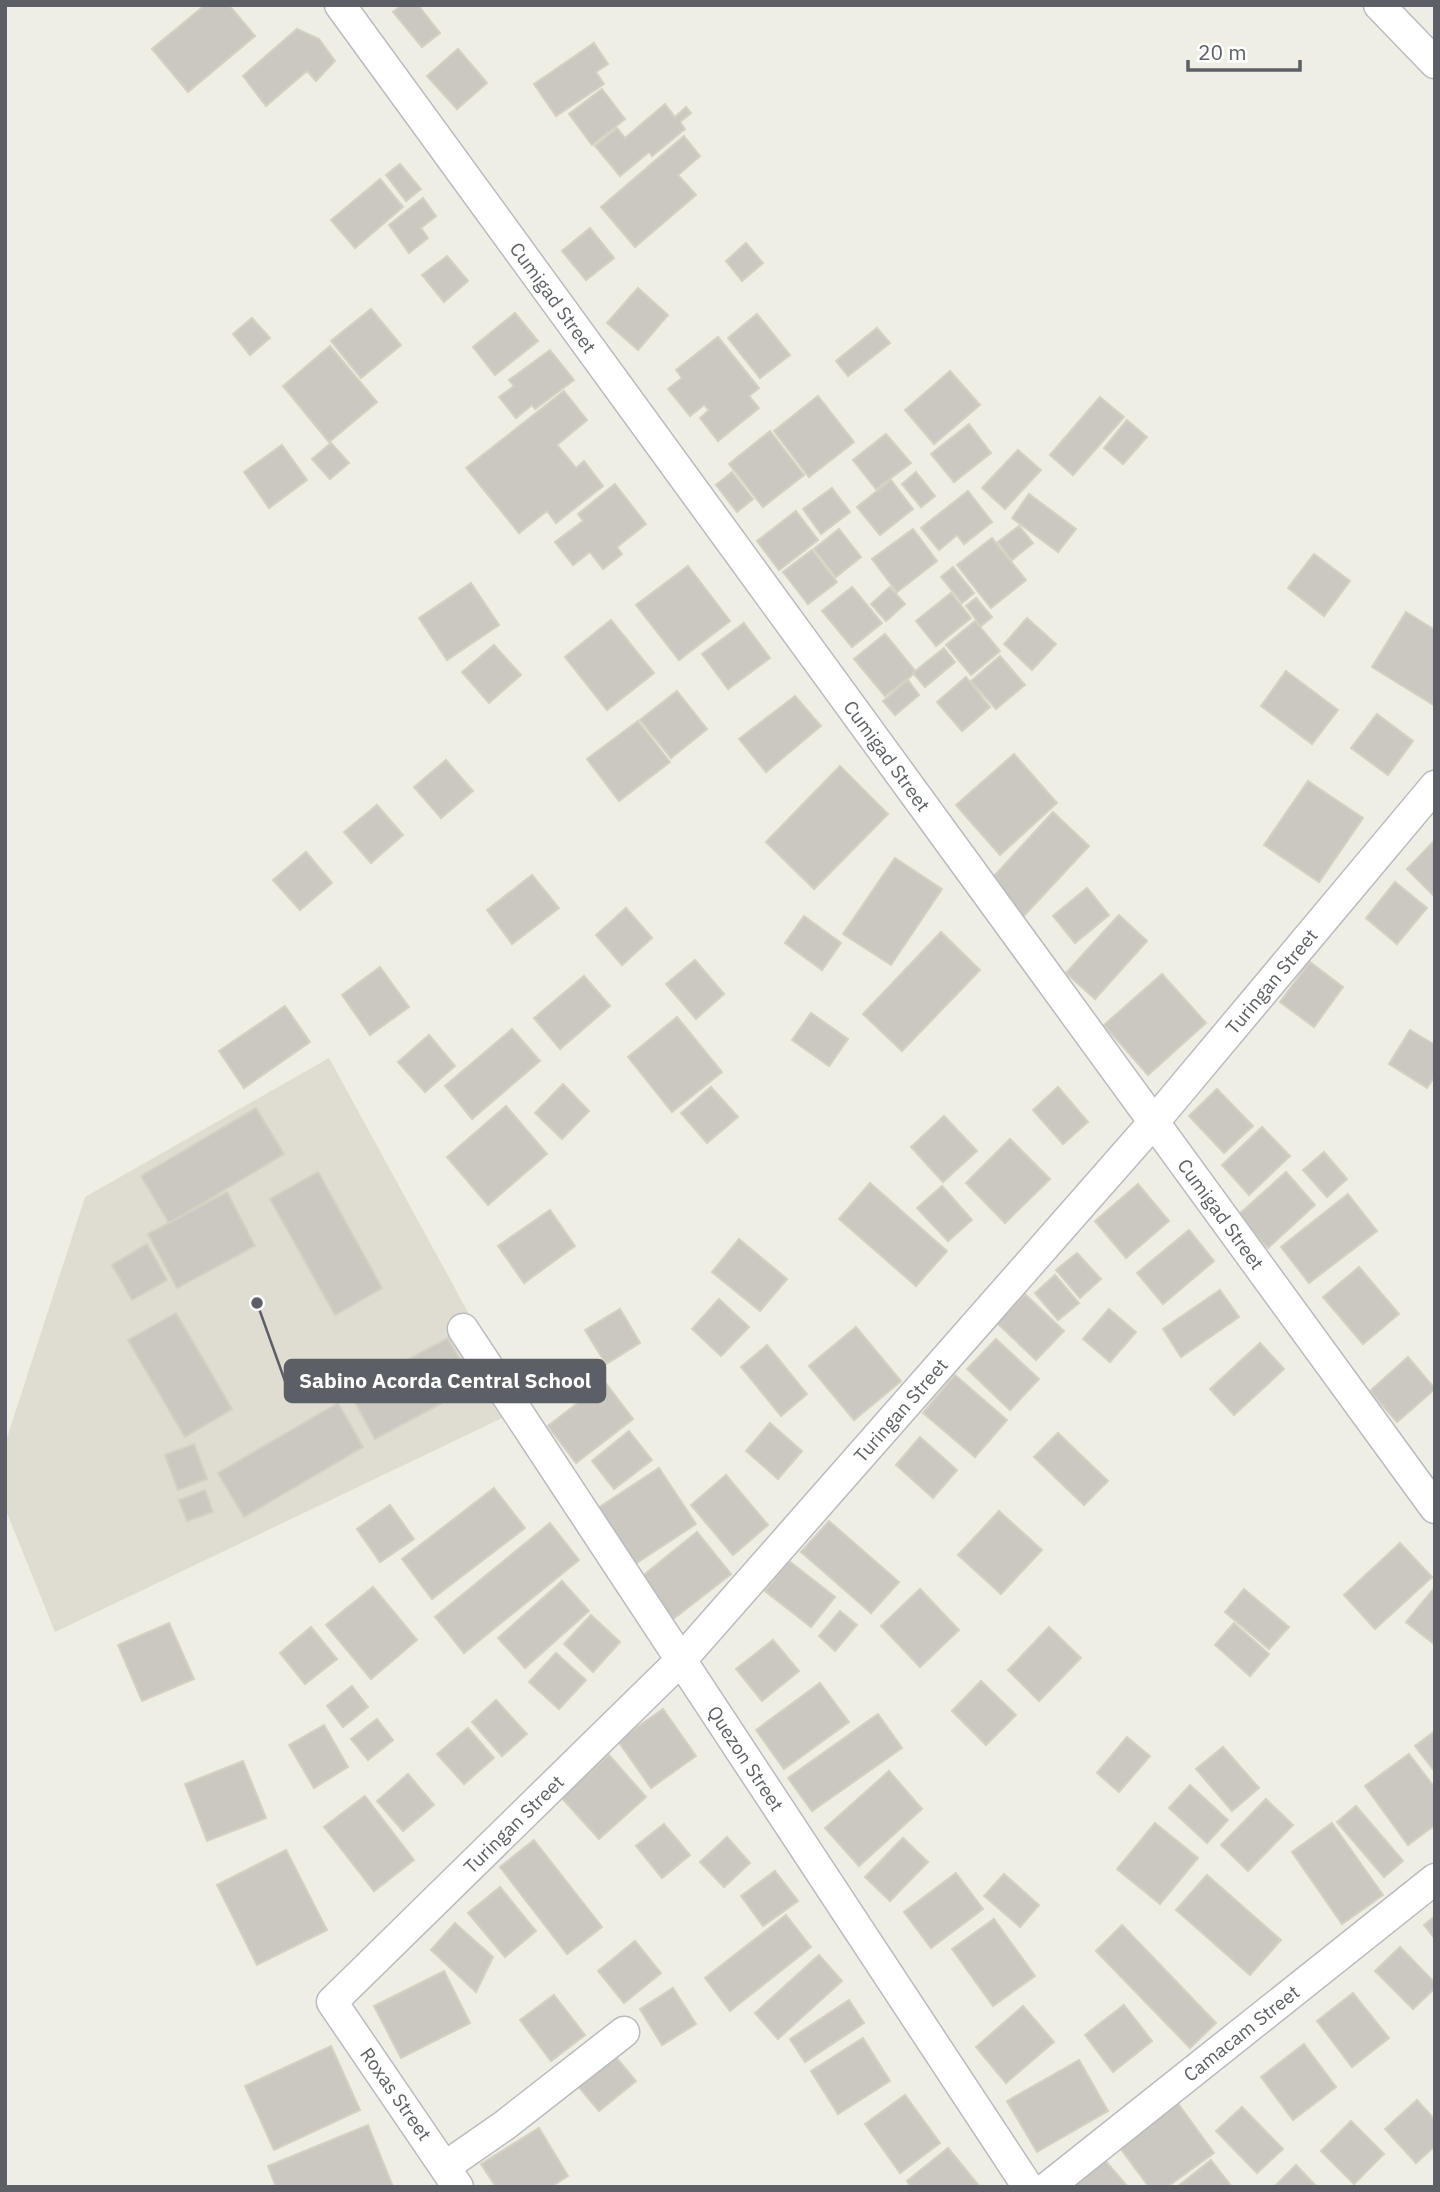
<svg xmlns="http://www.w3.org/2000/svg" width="1440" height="2192" font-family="'IBM Plex Sans',sans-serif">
	<rect width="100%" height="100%" fill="#efeee4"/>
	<path fill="#dfddd2" d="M329 1058 521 1409 55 1632 5 1508V1444L85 1197Z"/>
	<g fill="#cac8c1" stroke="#d4d0c2" stroke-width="2">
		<path d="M205 5H229L255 36 188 92 152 49Z"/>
		<path d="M402 5H418L440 33 422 47 393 12Z"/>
		<path d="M297 29 319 39 335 61 316 81 307 71 266 106 243 76Z"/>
		<path d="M594 43 608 64 596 72 604 84 556 116 534 84Z"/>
		<path d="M458 49 487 83 457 109 427 76Z"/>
		<path d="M602 89 625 119 592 145 569 114Z"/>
		<path d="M665 104 675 117 686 107 691 113 680 122 685 129 652 156 649 152 620 176 595 146 617 128 625 138Z"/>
		<path d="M684 136 700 156 678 175 696 195 635 247 601 207Z"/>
		<path d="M400 164 421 189 406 201 386 175Z"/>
		<path d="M380 179 403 207 355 248 331 220Z"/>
		<path d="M423 198 436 216 421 228 428 238 409 253 389 225Z"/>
		<path d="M590 228 614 258 586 280 562 251Z"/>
		<path d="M746 243 763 263 742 281 726 261Z"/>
		<path d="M447 256 468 281 444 302 422 275Z"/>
		<path d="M638 288 668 315 638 350 607 323Z"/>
		<path d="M371 309 401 345 361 378 331 341Z"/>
		<path d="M515 313 538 341 495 375 473 347Z"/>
		<path d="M757 314 790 355 760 378 728 338Z"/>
		<path d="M252 318 270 338 250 355 233 334Z"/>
		<path d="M877 328 890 343 848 376 836 361Z"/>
		<path d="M718 337 759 388 749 396 759 408 718 441 700 418 709 410 704 405 690 416 668 389 682 378 676 370Z"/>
		<path d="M330 346 377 402 329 442 283 386Z"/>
		<path d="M550 350 574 380 535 409 532 405 516 418 499 397 514 386 509 380Z"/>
		<path d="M950 371 980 405 934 444 905 410Z"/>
		<path d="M564 391 587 420 557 445 576 468 584 461 603 486 556 523 547 511 519 533 466 468Z"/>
		<path d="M818 396 854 442 809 477 774 431Z"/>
		<path d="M1100 397 1124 417 1073 475 1050 455Z"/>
		<path d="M1127 420 1147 437 1123 464 1104 448Z"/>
		<path d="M969 424 991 453 954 482 931 454Z"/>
		<path d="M770 431 804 475 763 507 729 464Z"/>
		<path d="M886 434 911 463 876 489 853 460Z"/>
		<path d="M331 443 349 463 330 479 312 459Z"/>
		<path d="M282 445 307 480 269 508 244 472Z"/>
		<path d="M1018 450 1041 470 1005 509 982 488Z"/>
		<path d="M732 472 753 499 737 512 716 485Z"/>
		<path d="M916 472 935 496 921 507 902 484Z"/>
		<path d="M891 480 913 509 880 535 857 507Z"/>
		<path d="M615 484 646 524 617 547 622 554 603 569 590 552 573 565 555 542 583 521 578 514Z"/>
		<path d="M832 488 850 512 821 534 803 509Z"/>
		<path d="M968 491 992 522 964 544 957 535 939 550 921 528Z"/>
		<path d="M1029 494 1076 529 1058 552 1012 518Z"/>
		<path d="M796 511 818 540 779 570 757 541Z"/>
		<path d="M1019 526 1033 543 1012 560 998 542Z"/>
		<path d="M839 529 861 557 836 577 814 549Z"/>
		<path d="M913 529 937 561 897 592 872 559Z"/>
		<path d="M992 538 1026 580 991 608 957 565Z"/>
		<path d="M812 550 837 582 808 604 783 572Z"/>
		<path d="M1314 554 1350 581 1324 616 1288 588Z"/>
		<path d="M688 566 730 621 679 660 636 605Z"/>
		<path d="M953 567 974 593 962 603 941 577Z"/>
		<path d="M471 583 499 625 447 660 419 618Z"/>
		<path d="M852 587 882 623 852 647 822 611Z"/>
		<path d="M890 587 905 604 886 621 871 604Z"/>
		<path d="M951 593 971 618 936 646 916 621Z"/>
		<path d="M976 598 992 617 981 626 966 606Z"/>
		<path d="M1406 612 1435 630V706L1372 667Z"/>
		<path d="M1027 618 1056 644 1032 670 1004 644Z"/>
		<path d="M611 620 654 673 607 710 565 657Z"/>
		<path d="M975 621 1000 651 971 675 946 645Z"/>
		<path d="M744 623 770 658 728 689 702 654Z"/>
		<path d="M885 634 916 672 885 696 854 659Z"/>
		<path d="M494 645 521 675 489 703 462 672Z"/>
		<path d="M944 648 955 662 925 687 913 673Z"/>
		<path d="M1000 656 1025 685 996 709 971 681Z"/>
		<path d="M1286 671 1338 710 1312 744 1261 706Z"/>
		<path d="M966 677 990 707 962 731 937 702Z"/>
		<path d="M908 680 919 695 895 715 883 701Z"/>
		<path d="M677 691 707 729 671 758 640 720Z"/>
		<path d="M795 696 821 726 766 772 739 739Z"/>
		<path d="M1377 714 1413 741 1388 775 1351 748Z"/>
		<path d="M638 721 670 762 619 801 587 759Z"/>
		<path d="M1014 754 1057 803 1000 855 956 805Z"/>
		<path d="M446 760 473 791 441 818 414 787Z"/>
		<path d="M840 766 888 814 814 889 766 842Z"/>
		<path d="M1308 781 1363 818 1319 882 1264 845Z"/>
		<path d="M377 805 403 835 371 863 344 832Z"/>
		<path d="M1053 812 1089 846 1021 919 985 886Z"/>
		<path d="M1435 840V897L1407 869Z"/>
		<path d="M306 852 332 883 300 910 273 880Z"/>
		<path d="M895 858 942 889 891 965 843 934Z"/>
		<path d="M532 875 559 908 512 944 487 910Z"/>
		<path d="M1395 882 1427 908 1397 944 1366 918Z"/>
		<path d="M1087 888 1109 915 1075 943 1053 916Z"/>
		<path d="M626 908 652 938 622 965 596 935Z"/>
		<path d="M1119 915 1147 941 1095 999 1066 973Z"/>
		<path d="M804 916 841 943 822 970 785 943Z"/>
		<path d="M941 932 980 970 902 1051 863 1014Z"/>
		<path d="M695 960 724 994 696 1019 666 984Z"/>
		<path d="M1310 962 1343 987 1314 1027 1280 1002Z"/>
		<path d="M380 967 409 1007 370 1035 342 995Z"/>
		<path d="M1162 974 1206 1023 1148 1075 1104 1025Z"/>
		<path d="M584 976 610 1006 560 1049 534 1018Z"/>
		<path d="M285 1006 310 1042 244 1088 219 1051Z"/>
		<path d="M811 1013 848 1039 829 1066 792 1040Z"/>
		<path d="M677 1017 722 1072 672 1112 628 1057Z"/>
		<path d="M512 1029 540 1061 472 1119 445 1086Z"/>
		<path d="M1410 1030 1435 1045V1076L1427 1088 1389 1064Z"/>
		<path d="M429 1035 455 1066 425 1092 398 1062Z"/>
		<path d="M563 1084 589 1111 562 1139 535 1113Z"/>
		<path d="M711 1087 738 1117 707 1143 681 1113Z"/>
		<path d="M1058 1087 1088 1122 1063 1144 1033 1110Z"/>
		<path d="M1217 1089 1253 1126 1224 1153 1189 1116Z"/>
		<path d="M506 1106 547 1154 488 1205 447 1157Z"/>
		<path d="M256 1108 284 1154 169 1223 141 1176Z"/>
		<path d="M944 1116 977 1151 943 1182 911 1147Z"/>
		<path d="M1262 1127 1290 1156 1249 1195 1222 1165Z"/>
		<path d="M1010 1139 1050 1179 1005 1223 966 1183Z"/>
		<path d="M1324 1152 1347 1179 1327 1197 1303 1170Z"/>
		<path d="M318 1172 382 1288 335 1315 270 1199Z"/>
		<path d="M1286 1172 1315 1205 1268 1248 1238 1215Z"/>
		<path d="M870 1183 947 1251 916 1286 839 1219Z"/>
		<path d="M1138 1184 1169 1221 1126 1258 1095 1221Z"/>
		<path d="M942 1186 972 1220 948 1241 917 1208Z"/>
		<path d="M227 1192 255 1246 177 1288 148 1234Z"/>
		<path d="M1348 1194 1377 1231 1309 1283 1281 1247Z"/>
		<path d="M550 1210 575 1246 524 1283 498 1246Z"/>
		<path d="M1189 1230 1214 1261 1163 1304 1137 1273Z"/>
		<path d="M739 1239 787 1279 760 1311 712 1272Z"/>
		<path d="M147 1244 167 1280 132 1300 112 1265Z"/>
		<path d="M1077 1253 1101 1279 1080 1298 1056 1270Z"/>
		<path d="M1359 1267 1399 1314 1363 1344 1323 1297Z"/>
		<path d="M1055 1275 1079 1303 1058 1320 1035 1293Z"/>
		<path d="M1220 1290 1239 1317 1181 1357 1163 1329Z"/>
		<path d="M1025 1294 1064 1331 1036 1360 997 1323Z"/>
		<path d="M719 1299 749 1327 721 1356 692 1329Z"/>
		<path d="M620 1309 640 1343 606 1364 585 1330Z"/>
		<path d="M1109 1309 1136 1332 1110 1362 1083 1339Z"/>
		<path d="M176 1313 232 1409 185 1437 128 1340Z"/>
		<path d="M856 1327 901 1381 854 1420 809 1366Z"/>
		<path d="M448 1338 474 1386 375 1439 349 1391Z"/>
		<path d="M996 1339 1039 1379 1010 1410 967 1369Z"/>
		<path d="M1260 1343 1284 1369 1234 1415 1210 1389Z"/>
		<path d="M767 1345 807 1394 781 1416 741 1367Z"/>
		<path d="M1408 1357 1435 1389 1397 1422 1370 1391Z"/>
		<path d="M955 1375 1007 1420 975 1457 923 1413Z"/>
		<path d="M605 1382 633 1419 576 1463 548 1426Z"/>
		<path d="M338 1403 363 1447 244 1517 218 1473Z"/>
		<path d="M770 1423 802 1451 778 1479 746 1451Z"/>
		<path d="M629 1431 652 1460 614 1489 592 1461Z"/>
		<path d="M1058 1433 1108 1481 1084 1505 1034 1457Z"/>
		<path d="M920 1437 957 1470 933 1498 896 1465Z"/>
		<path d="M194 1444 207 1479 178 1490 165 1455Z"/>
		<path d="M659 1468 696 1524 632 1566 595 1510Z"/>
		<path d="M726 1475 768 1525 733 1555 691 1505Z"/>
		<path d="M494 1488 525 1528 432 1599 402 1559Z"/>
		<path d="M205 1490 213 1512 187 1521 179 1500Z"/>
		<path d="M390 1505 414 1539 380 1562 357 1529Z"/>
		<path d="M999 1511 1042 1550 1001 1594 958 1555Z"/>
		<path d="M829 1521 899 1582 871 1613 801 1552Z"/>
		<path d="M550 1523 579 1560 464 1653 435 1617Z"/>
		<path d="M697 1532 731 1574 672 1620 640 1578Z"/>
		<path d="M1400 1543 1432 1577 1375 1629 1344 1595Z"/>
		<path d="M789 1561 835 1597 811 1627 765 1591Z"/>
		<path d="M562 1581 589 1611 525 1668 498 1638Z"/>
		<path d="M373 1587 417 1640 371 1679 326 1625Z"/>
		<path d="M1435 1587V1645L1406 1622Z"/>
		<path d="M920 1589 959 1630 920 1667 881 1626Z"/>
		<path d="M1244 1589 1289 1627 1269 1649 1225 1612Z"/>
		<path d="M840 1611 857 1625 835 1651 819 1636Z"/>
		<path d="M591 1615 620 1642 593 1672 564 1644Z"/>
		<path d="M169 1623 194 1679 142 1701 118 1645Z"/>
		<path d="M1234 1623 1269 1654 1250 1676 1215 1645Z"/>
		<path d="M311 1627 337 1659 305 1684 280 1653Z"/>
		<path d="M1049 1627 1081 1658 1039 1701 1008 1670Z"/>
		<path d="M773 1640 799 1671 762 1701 736 1669Z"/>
		<path d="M556 1653 586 1680 559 1709 529 1682Z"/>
		<path d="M981 1681 1016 1715 986 1745 952 1711Z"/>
		<path d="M820 1683 849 1722 784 1769 756 1730Z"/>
		<path d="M352 1686 368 1707 343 1727 327 1706Z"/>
		<path d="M496 1700 527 1734 502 1756 472 1722Z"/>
		<path d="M663 1709 696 1756 651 1788 618 1741Z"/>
		<path d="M878 1714 902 1748 812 1811 788 1778Z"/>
		<path d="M377 1719 393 1740 368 1760 351 1739Z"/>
		<path d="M324 1725 348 1767 314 1788 289 1745Z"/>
		<path d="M468 1728 494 1758 464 1784 437 1754Z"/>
		<path d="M1435 1731V1772L1415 1746Z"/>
		<path d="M1127 1737 1150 1756 1119 1792 1097 1773Z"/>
		<path d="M1223 1747 1259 1788 1232 1811 1196 1769Z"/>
		<path d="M1409 1754 1435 1788V1825L1408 1845 1365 1786Z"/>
		<path d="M609 1755 646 1797 599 1839 561 1797Z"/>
		<path d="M243 1761 266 1818 207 1841 185 1784Z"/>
		<path d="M889 1771 922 1809 859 1866 825 1828Z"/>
		<path d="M408 1774 434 1805 403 1831 377 1801Z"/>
		<path d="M1190 1785 1228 1820 1207 1843 1169 1808Z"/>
		<path d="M365 1796 414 1860 374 1891 324 1827Z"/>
		<path d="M1266 1799 1293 1825 1248 1871 1221 1845Z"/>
		<path d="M1356 1806 1403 1861 1384 1877 1337 1822Z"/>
		<path d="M1155 1823 1198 1858 1160 1904 1117 1869Z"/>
		<path d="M1332 1823 1383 1895 1342 1924 1292 1852Z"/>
		<path d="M664 1824 690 1855 662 1878 636 1846Z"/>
		<path d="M727 1837 750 1863 724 1887 700 1862Z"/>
		<path d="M903 1838 928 1862 890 1901 865 1877Z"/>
		<path d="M534 1840 602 1927 567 1954 500 1867Z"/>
		<path d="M286 1850 327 1930 257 1965 217 1885Z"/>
		<path d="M775 1871 798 1901 763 1926 741 1896Z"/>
		<path d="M956 1873 983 1909 931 1948 904 1912Z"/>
		<path d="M1004 1874 1039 1905 1020 1927 984 1896Z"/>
		<path d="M1207 1875 1281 1940 1250 1975 1176 1910Z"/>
		<path d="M500 1887 536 1931 505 1957 468 1913Z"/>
		<path d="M786 1915 811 1947 730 2011 705 1978Z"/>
		<path d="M1435 1916V1939L1424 1925Z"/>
		<path d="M994 1919 1035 1976 993 2006 952 1949Z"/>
		<path d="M455 1923 493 1957 476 1992 431 1950Z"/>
		<path d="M1122 1925 1216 2023 1190 2048 1096 1951Z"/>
		<path d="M635 1941 661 1973 624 2003 598 1971Z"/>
		<path d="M1400 1947 1435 1983V1988L1413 2009 1375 1971Z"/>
		<path d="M819 1955 842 1981 778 2039 755 2013Z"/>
		<path d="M444 1971 470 2023 401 2058 374 2006Z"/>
		<path d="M673 1988 696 2024 662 2045 640 2009Z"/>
		<path d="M1353 1993 1389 2038 1352 2067 1317 2021Z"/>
		<path d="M554 1995 585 2035 551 2061 520 2020Z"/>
		<path d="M849 2000 864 2023 805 2062 790 2039Z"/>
		<path d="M1124 2005 1152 2041 1113 2072 1085 2035Z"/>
		<path d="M1023 2006 1054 2042 1006 2083 976 2047Z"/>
		<path d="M863 2038 890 2081 838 2114 811 2071Z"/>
		<path d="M1304 2044 1336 2087 1293 2120 1261 2077Z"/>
		<path d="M331 2046 360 2110 274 2150 245 2086Z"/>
		<path d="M609 2049 636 2081 599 2111 572 2079Z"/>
		<path d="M1079 2060 1108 2111 1037 2152 1007 2101Z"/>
		<path d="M905 2095 940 2143 900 2173 865 2124Z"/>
		<path d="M1417 2100 1435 2120V2146L1416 2163 1385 2129Z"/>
		<path d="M1177 2102 1214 2153 1167 2187H1149L1118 2145Z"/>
		<path d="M1242 2107 1283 2149 1257 2173 1216 2131Z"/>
		<path d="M1351 2121 1384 2154 1354 2184 1321 2151Z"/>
		<path d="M368 2125 393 2187H276L268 2166Z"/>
		<path d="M539 2128 568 2176 551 2187H496L481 2164Z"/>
		<path d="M948 2148 980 2187H911L907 2181Z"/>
		<path d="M1102 2157 1128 2187H1068Z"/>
		<path d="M1211 2160 1232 2187H1177Z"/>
		<path d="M1296 2165 1317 2187H1274Z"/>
	</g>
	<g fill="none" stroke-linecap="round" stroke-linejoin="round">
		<g stroke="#b9bbc0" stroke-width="33">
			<g id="minor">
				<path id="s1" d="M340 5 1435 1508"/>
				<path d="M1379 5 1435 63"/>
				<path id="s2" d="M463 1329 1028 2187"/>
				<path d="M446 2166 505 2125 624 2032"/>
				<path id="s3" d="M458 2187 332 2002 682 1659 1153 1123 1435 786"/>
				<path id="s4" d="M1048 2187 1435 1879"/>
			</g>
		</g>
		<use href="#minor" stroke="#fff" stroke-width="30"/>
	</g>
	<g text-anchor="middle" stroke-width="6" stroke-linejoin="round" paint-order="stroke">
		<g font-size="19" fill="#5c5f65" stroke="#fff">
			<text dy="7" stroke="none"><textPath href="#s1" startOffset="362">Cumigad Street</textPath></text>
			<text dy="7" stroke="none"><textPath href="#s1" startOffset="929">Cumigad Street</textPath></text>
			<text dy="7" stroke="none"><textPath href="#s3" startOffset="1612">Turingan Street</textPath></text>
			<text dy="7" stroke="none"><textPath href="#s1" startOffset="1496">Cumigad Street</textPath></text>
			<text dy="7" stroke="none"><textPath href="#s3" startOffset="1045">Turingan Street</textPath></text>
			<text dy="7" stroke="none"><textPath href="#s2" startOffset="514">Quezon Street</textPath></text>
			<text dy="7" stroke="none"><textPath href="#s3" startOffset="478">Turingan Street</textPath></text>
			<text dy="7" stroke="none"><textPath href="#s4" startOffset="247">Camacam Street</textPath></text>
			<text transform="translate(396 2094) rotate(55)" y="7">Roxas Street</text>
		</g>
	</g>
	<path fill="none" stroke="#5c5f65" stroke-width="2.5" d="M257 1303L285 1381"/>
	<circle fill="#5c5f65" stroke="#fff" stroke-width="2.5" cx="257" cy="1303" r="7"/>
	<rect fill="#5c5f65" stroke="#5c5f65" stroke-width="2.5" x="285" y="1360" width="320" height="42" rx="7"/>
	<g font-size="21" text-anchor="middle" font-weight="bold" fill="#fff">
		<text x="445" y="1388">Sabino Acorda Central School</text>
	</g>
	<rect width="1440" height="2192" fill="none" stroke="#5c5f65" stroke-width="14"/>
	<path d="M1188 60v10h112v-10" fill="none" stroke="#5c5f65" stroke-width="3.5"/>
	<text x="1198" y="60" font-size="21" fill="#5c5f65" stroke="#ffffff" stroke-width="5" paint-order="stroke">20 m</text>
</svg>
